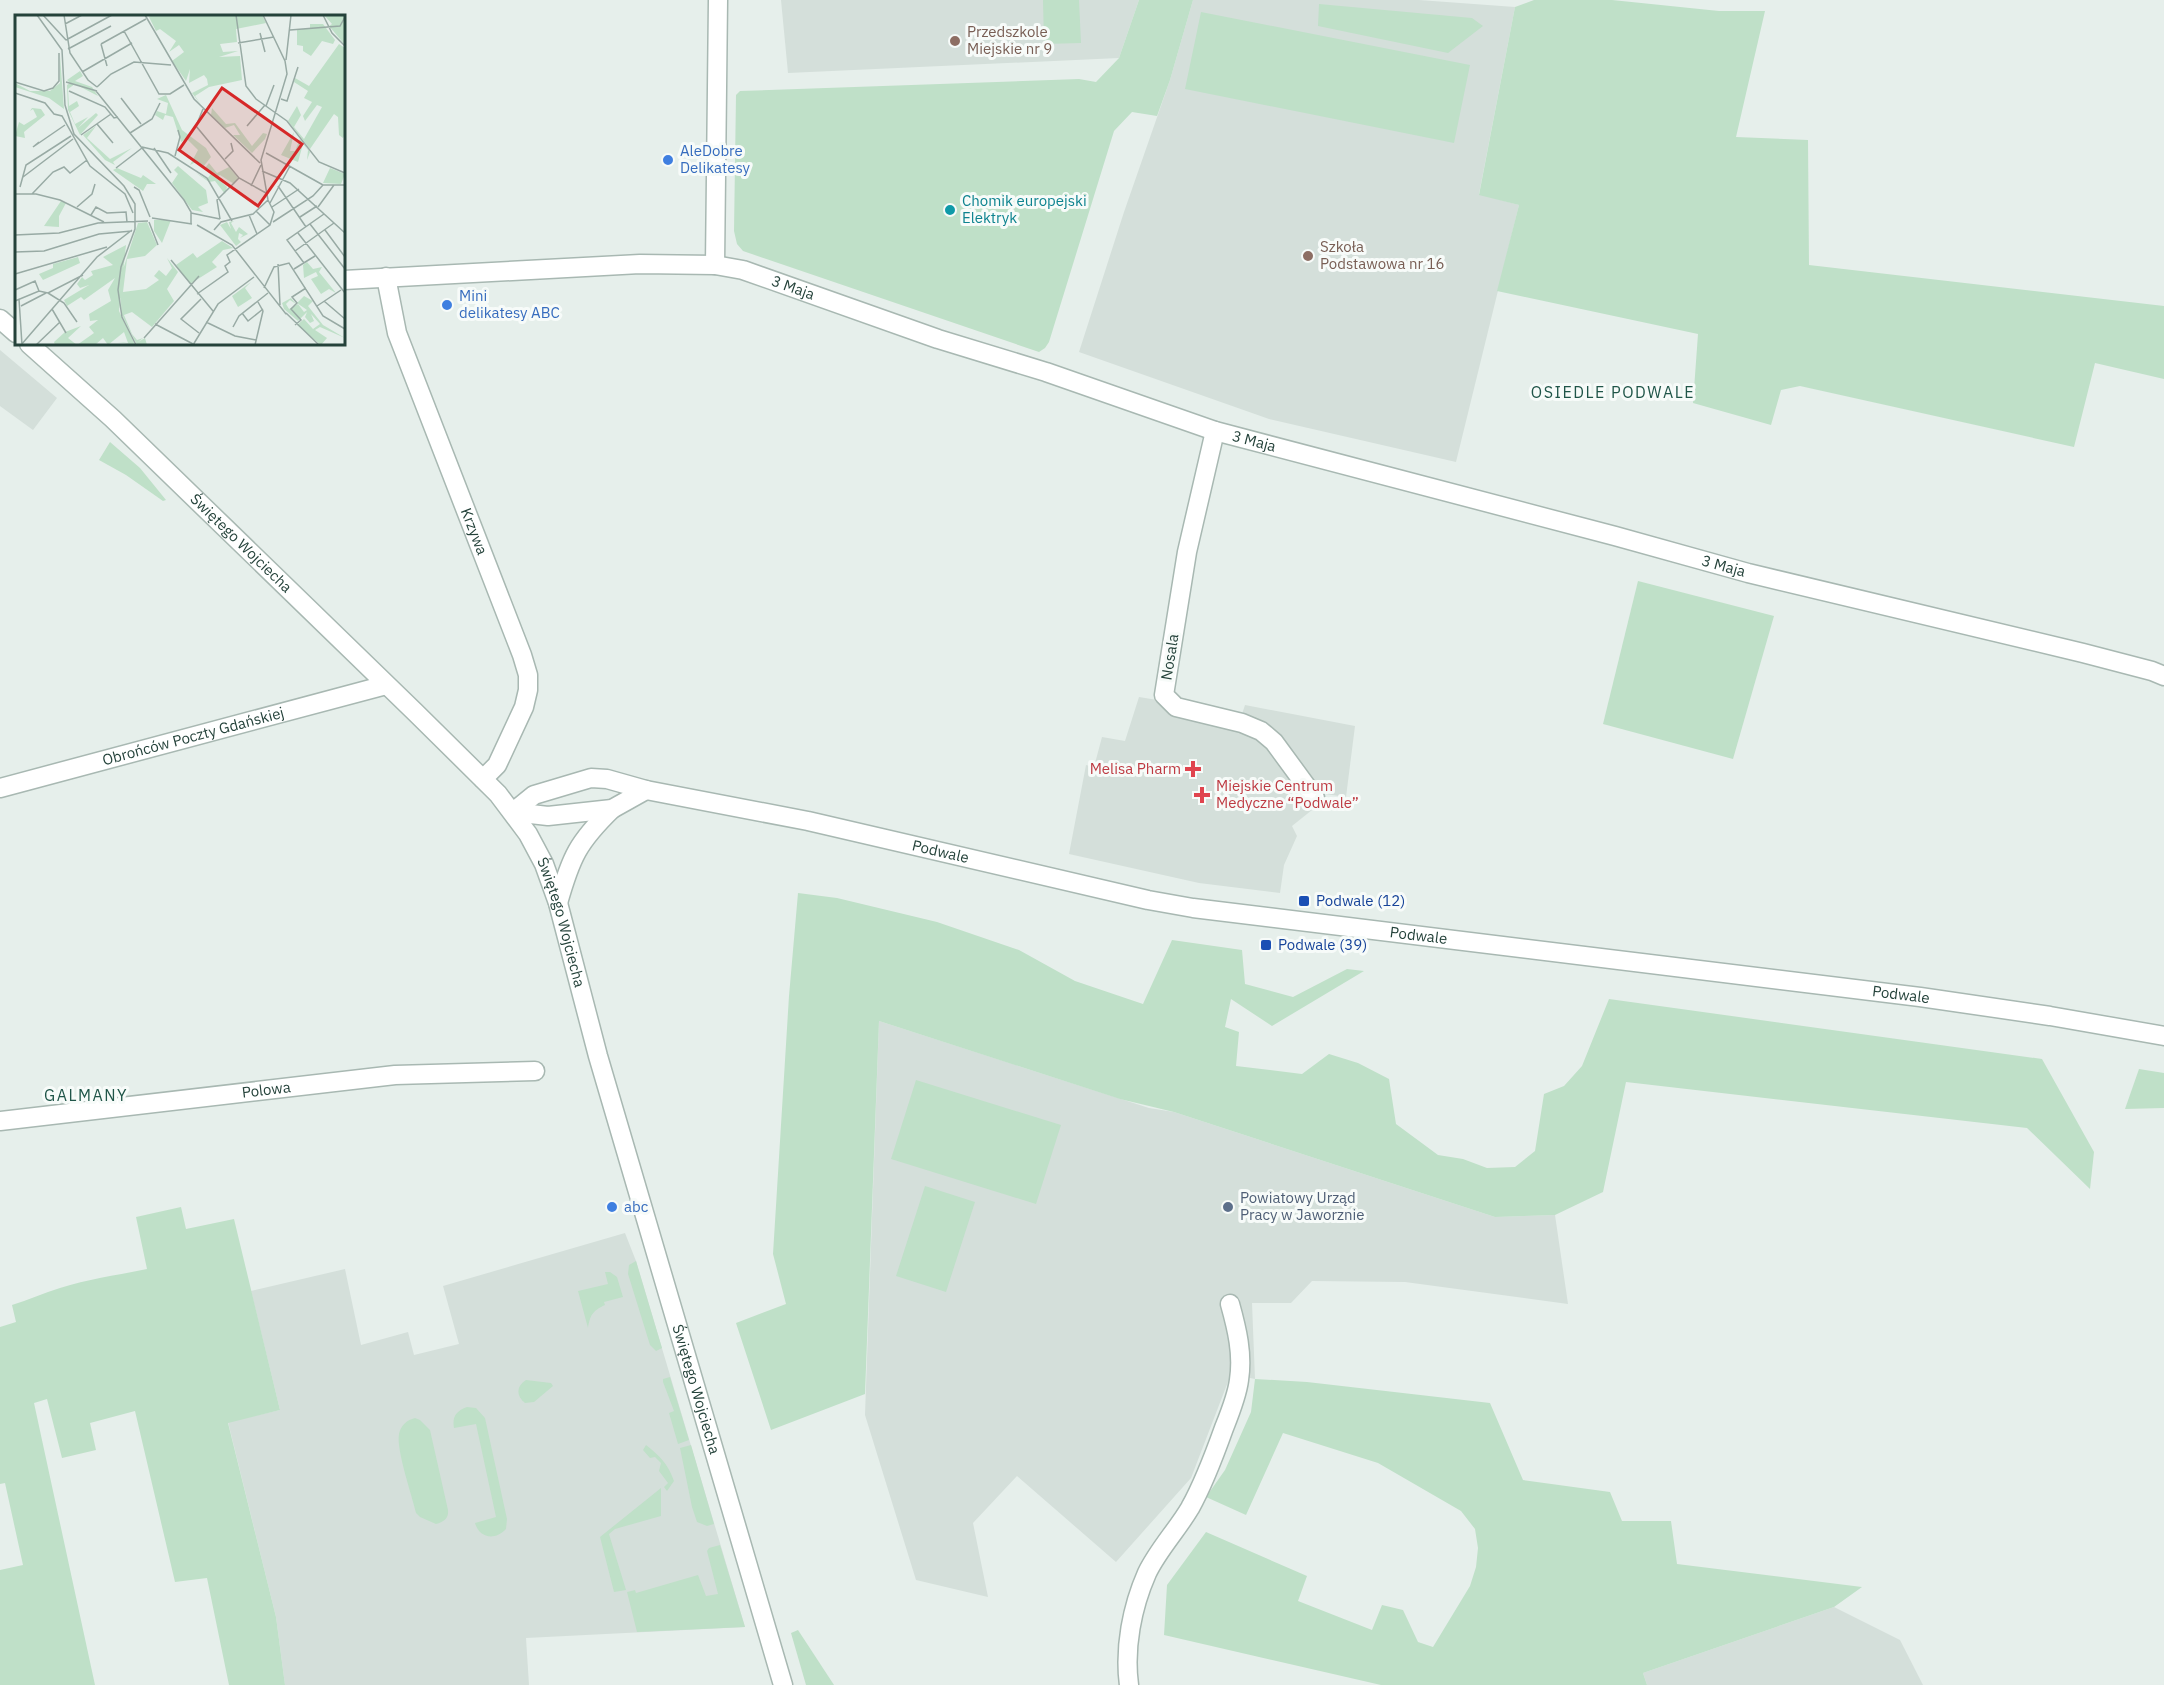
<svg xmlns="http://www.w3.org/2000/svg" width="2164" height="1685" font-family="'IBM Plex Sans',sans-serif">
	<rect width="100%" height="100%" fill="#e6efeb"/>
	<g fill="#d4dfda">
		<path d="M781 0H1139L1119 58 788 73Z"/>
		<path d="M1193 0H1419L1515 7 1479 194 1519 205 1456 462 1269 419 1079 352 1124 212 1170 80Z"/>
		<path d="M0 350 57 398 33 430 0 406Z"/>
		<path d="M1139 697 1242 714 1245 705 1355 726 1346 797 1325 794 1317 806 1292 826 1297 836 1284 865 1280 893 1199 883 1069 854 1086 765 1094 767 1102 737 1125 741Z"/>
		<path d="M879 1021 1149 1108 1174 1112 1495 1217 1555 1215 1568 1304 1405 1282 1312 1281 1291 1303H1252L1255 1379 1231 1374 1191 1478 1116 1562 1017 1476 973 1523 988 1597 916 1580 865 1415Z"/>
		<path d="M625 1233 636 1261 745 1627 526 1638 529 1685H285L276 1617 228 1422 280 1410 251 1291 345 1269 361 1345 408 1332 414 1355 459 1344 443 1286Z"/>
		<path d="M1834 1607 1900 1640 1923 1685H1647L1643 1673Z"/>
	</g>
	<g fill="#bfe0c8">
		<path d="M1043 0H1079L1081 43 1044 44Z"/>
		<path d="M1139 0H1193L1170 80 1157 116 1132 112 1114 131 1049 342 1045 348 1039 352 743 251 737 244 734 231 736 95 740 91 1079 79 1096 82 1119 58Z"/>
		<path d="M1534 0H1612L1719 11H1765L1736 137 1808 140 1809 265 2164 306V379L2095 363 2074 447 1800 386 1781 390 1771 425 1693 403 1698 334 1497 291 1519 205 1479 195 1515 7Z"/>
		<path d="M1319 4 1472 18 1483 26 1448 53 1318 26Z"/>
		<path d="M1201 12 1470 65 1454 143 1185 89Z"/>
		<path d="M110 442 140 468 166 500 163 501 126 475 99 460Z"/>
		<path d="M1638 581 1774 616 1733 759 1603 724Z"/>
		<path d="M798 893 837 898 937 922 1019 950 1075 981 1143 1004 1172 940 1242 950 1245 984 1293 997 1347 969 1364 971 1272 1026 1231 999 1225 1027 1239 1032 1236 1066 1302 1074 1329 1054 1358 1063 1389 1079 1396 1124 1438 1155 1463 1159 1487 1168 1515 1167 1535 1151 1544 1094 1564 1086 1582 1066 1609 999 2042 1059 2094 1152 2090 1189 2027 1128 1626 1082 1603 1192 1555 1215 1495 1217 1174 1112 1120 1099 879 1021 865 1394 771 1430 736 1323 786 1304 773 1254 789 996Z"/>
		<path d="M2139 1069 2164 1073V1108L2125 1109Z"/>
		<path d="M916 1080 1061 1125 1036 1204 891 1159Z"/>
		<path d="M925 1186 975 1202 946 1292 896 1276Z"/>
		<path d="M181 1207 186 1229 234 1219 280 1410 228 1423 276 1617 285 1685H229L207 1578 175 1582 135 1411 90 1423 96 1450 62 1458 47 1399 34 1403 95 1685H0V1570L23 1565 5 1483 0 1484V1327L16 1322 12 1305C28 1300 44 1293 60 1288 89 1279 118 1275 147 1269L136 1217Z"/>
		<path d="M636 1261 662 1348 656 1351 650 1345 628 1274 629 1265Z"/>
		<path d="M605 1272H610L617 1277 623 1297 604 1302 605 1305C592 1311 590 1316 588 1328L578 1291 608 1284Z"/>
		<path d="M670 1377 689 1440 678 1444 669 1413 674 1411 663 1382V1379Z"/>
		<path d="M1255 1379 1307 1382 1490 1403 1523 1480 1610 1492 1622 1521H1671L1677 1564 1862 1587 1834 1607 1643 1673 1647 1685H1381L1164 1635 1167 1585 1206 1532 1307 1576 1298 1601 1372 1630 1382 1605 1403 1610 1418 1642 1433 1647 1470 1586 1476 1567 1478 1548 1475 1529 1461 1511 1378 1463 1283 1433 1246 1515 1206 1497 1225 1470 1251 1412Z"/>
		<path d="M526 1380 551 1383 553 1386 534 1402 525 1403C516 1396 516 1386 526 1380Z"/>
		<path d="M467 1407 476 1408 485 1418 507 1519 506 1529C495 1541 479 1538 475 1523L496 1517 476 1424 454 1428C452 1417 456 1411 467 1407Z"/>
		<path d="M415 1418 420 1420 430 1430 448 1510C449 1518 444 1522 436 1524L420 1517 416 1513C412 1495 396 1450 399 1434 401 1425 407 1420 415 1418Z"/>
		<path d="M646 1445C660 1456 668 1464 674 1481L667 1491 664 1487 668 1483 659 1471 661 1463 655 1457 650 1458 643 1450Z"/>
		<path d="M691 1445 714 1524 707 1526 697 1522 692 1507 680 1448Z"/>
		<path d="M661 1488V1516L615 1529 609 1534 626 1590 614 1592 600 1537Z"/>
		<path d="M720 1545 745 1627 637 1632 627 1592 635 1590 636 1593 698 1575 706 1596 718 1594 707 1551 709 1548Z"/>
		<path d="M798 1630 834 1685H806L791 1633Z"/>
	</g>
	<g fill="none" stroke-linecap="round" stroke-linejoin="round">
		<g stroke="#a8b8b2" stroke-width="21">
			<g id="minor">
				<path d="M715 265 718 0"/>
				<path id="s1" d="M386 277 397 333 522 655 528 675V690L524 707 497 765 483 779"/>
				<path id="s2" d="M344 280 640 264 715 265 743 270 938 339 1046 372 1215 431 1615 536 1748 573 2083 653 2152 671 2164 676"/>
				<path d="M1215 431 1187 552 1164 695 1176 707 1242 723 1261 731 1274 742 1315 798"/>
				<path id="s3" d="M0 1121 395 1075 535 1071"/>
				<path d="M1129 1685C1124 1648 1132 1607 1147 1573 1158 1550 1177 1530 1190 1508 1204 1483 1214 1456 1224 1428 1230 1413 1237 1396 1239 1380 1243 1354 1237 1329 1230 1304"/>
			</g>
		</g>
		<g stroke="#a8b8b2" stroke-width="21">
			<g id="tertiary">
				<path d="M0 319 16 333"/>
				<path id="s4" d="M29 344 113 419 415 712 498 794 528 834 544 864 558 903 598 1056 783 1685"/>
				<path id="s5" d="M0 788 386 685"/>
				<path id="s6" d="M513 812 534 795 591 778 607 779 646 790 808 821 1148 900 1193 908 1920 997 2050 1016 2164 1036"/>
				<path d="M513 812 548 816 612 809 646 790"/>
				<path d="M558 903C571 857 578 842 612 809"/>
			</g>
		</g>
		<use href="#minor" stroke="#fff" stroke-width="18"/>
		<use href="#tertiary" stroke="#fff" stroke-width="18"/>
	</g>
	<g fill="#8d6e63" stroke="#f7fbf9" stroke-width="2">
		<circle cx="955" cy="41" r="6"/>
		<circle cx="1308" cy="256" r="6"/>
	</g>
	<g fill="#3f7fe0" stroke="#f7fbf9" stroke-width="2">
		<circle cx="668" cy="160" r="6"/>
		<circle cx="447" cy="305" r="6"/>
		<circle cx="612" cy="1207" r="6"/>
	</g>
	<circle fill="#0f9aa8" stroke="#f7fbf9" stroke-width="2" cx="950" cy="210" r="6"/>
	<g fill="#e0444e" stroke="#f7fbf9" stroke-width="2">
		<path d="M1190 760h6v6h6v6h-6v6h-6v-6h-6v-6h6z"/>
		<path d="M1199 786h6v6h6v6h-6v6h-6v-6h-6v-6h6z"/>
	</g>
	<g fill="#1a4fb4" stroke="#f7fbf9" stroke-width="2">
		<rect x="1298" y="895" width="12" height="12" rx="3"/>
		<rect x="1260" y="939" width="12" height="12" rx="3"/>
	</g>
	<circle fill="#5c6f8a" stroke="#f7fbf9" stroke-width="2" cx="1228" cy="1207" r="6"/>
	<g text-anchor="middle" stroke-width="6" stroke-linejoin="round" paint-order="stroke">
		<g font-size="15" fill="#785e54" stroke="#f7fbf9" text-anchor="start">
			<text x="967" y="37">Przedszkole<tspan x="967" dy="17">Miejskie nr 9</tspan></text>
			<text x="1320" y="252">Szkoła<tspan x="1320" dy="17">Podstawowa nr 16</tspan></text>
		</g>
		<g font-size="15" fill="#366cbe" stroke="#f7fbf9" text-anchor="start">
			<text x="680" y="156">AleDobre<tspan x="680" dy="17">Delikatesy</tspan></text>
			<text x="459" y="301">Mini<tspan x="459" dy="17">delikatesy ABC</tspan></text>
			<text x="624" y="1212">abc</text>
		</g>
		<g font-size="15" fill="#0d838f" stroke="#f7fbf9" text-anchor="start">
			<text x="962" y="206">Chomik europejski<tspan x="962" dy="17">Elektryk</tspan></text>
		</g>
		<g font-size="15" fill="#24423a" stroke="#f7fbf9">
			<text dy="5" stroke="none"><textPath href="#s2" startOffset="453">3 Maja</textPath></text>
			<text dy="5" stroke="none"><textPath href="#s2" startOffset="939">3 Maja</textPath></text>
			<text dy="5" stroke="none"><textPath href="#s1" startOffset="270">Krzywa</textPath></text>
			<text dy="5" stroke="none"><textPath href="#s4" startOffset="291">Świętego Wojciecha</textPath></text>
			<text dy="5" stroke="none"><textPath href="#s2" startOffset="1425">3 Maja</textPath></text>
			<text transform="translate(1170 657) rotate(-81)" y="5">Nosala</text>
			<text dy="5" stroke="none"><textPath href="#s5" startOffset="200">Obrońców Poczty Gdańskiej</textPath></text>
			<text dy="5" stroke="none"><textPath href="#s6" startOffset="444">Podwale</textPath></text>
			<text dy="5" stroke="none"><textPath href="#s4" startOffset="795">Świętego Wojciecha</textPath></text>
			<text dy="5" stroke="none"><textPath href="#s6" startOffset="930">Podwale</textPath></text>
			<text dy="5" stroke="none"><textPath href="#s6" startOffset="1416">Podwale</textPath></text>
			<text dy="5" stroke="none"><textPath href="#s3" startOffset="268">Polowa</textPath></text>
			<text dy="5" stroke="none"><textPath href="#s4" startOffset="1281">Świętego Wojciecha</textPath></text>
		</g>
		<g font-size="15" fill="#be3a42" stroke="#f7fbf9" text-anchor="end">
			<text x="1181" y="774">Melisa Pharm</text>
			<text x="1216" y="791" text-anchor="start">Miejskie Centrum<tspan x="1216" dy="17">Medyczne “Podwale”</tspan></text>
		</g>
		<g font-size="15" fill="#164399" stroke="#f7fbf9" text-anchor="start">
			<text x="1316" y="906">Podwale (12)</text>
			<text x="1278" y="950">Podwale (39)</text>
		</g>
		<g font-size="15" fill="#4e5e75" stroke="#f7fbf9" text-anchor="start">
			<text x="1240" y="1203">Powiatowy Urząd<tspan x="1240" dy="17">Pracy w Jaworznie</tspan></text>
		</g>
		<g font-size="16" letter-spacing="1.5" fill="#1f5548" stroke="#f7fbf9">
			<text x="1613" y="398">OSIEDLE PODWALE</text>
			<text x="86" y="1101">GALMANY</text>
		</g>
	</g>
	<g transform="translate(15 15)">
		<rect width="330" height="330" fill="#e6efeb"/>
		<path d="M137 0H247L251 8 221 14 222 27 205 29 208 37 223 36 204 42 225 41 227 65 194 72 180 81 187 91 177 78 193 70 192 64 189 60 174 68 175 54 171 66 157 46 169 37 164 30 154 37 161 26 145 14 141 16 134 2ZM309 0H330V30L314 11 317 9ZM295 9H308L320 25 318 29 307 26 296 41 288 36V31L282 30V15L295 13ZM324 29 330 33V119L328 123 324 120 323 102 319 99 295 134 273 106 282 91 286 100 279 112 289 124 307 92 302 90 290 106 288 101 297 87 289 83 293 76 279 67 280 63 294 71ZM45 41 49 94 34 83 0 72V68L15 76H35L45 68ZM65 56 68 61 60 66 77 72 83 81 60 69 53 74 54 91 62 86 64 91 55 97 60 109 73 102 63 113 81 98 83 100 65 120 53 95 52 70 55 68 52 65ZM151 80 167 115 191 133 196 142 188 152 181 147 175 150 183 135 172 124 166 127 158 102 150 100 148 105 140 100 142 96 151 99 153 88 142 84ZM17 93 26 94 30 100 9 117 10 123 0 121 4 107 9 110 22 102 18 94 15 96ZM197 93 211 109 220 108 237 131 248 118 252 119 250 124 237 138 218 120H225L219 110 210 113 196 100ZM81 111 72 123 95 144 117 133 98 147 100 150 90 145 68 120ZM279 117 275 136H280L285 124 295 137 292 145 293 135 288 129 283 147 266 140ZM194 148 202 158 214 152 223 163 219 169 205 160 201 162 212 172 210 179 200 166 194 167 181 158 192 164 196 159 199 161 190 153ZM163 151 191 175 193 188 183 192 188 197 177 195 157 168 163 159 159 155ZM102 153 126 163 128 160 141 169H132L128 176 98 155ZM315 153 330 159 326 169 308 168ZM46 186 51 188 44 201V212L29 211ZM139 205H156L147 228 139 216ZM219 206 216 208 221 217 224 212 233 219 225 223 228 220 224 218 223 224 226 227 221 231 205 210 212 207 216 214 214 207ZM132 207 142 230 130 241 112 244 108 277 131 274 144 265 139 261 144 255 151 261 157 253 152 243 163 257 152 274 159 286 137 312 117 297 109 300 117 319 122 325 128 323 123 327 130 323 132 330H122L107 300 104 267 123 208ZM207 226 218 233 208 235 197 247 202 252 175 269 161 250 178 238 182 243ZM111 230 104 296 120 330 103 327 113 328 109 317 93 330 88 323 80 330H62L79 318 74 312 83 305 75 306 74 299 96 286 93 275 100 263 69 285 66 282 52 291 49 285 74 270 65 273 62 269 67 262 70 265 78 260 76 256 98 250 88 242ZM63 242 65 248 28 265 24 259 38 253V249ZM292 247 298 254 307 252 304 257 321 278 314 274 306 279 296 264 303 261 301 257 289 263 288 250ZM236 267 230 273 237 283 223 292 217 281ZM289 281 298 286 293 291 308 310 330 323 305 312 300 315 312 323 306 330 282 310 289 304 298 314 305 309 296 299 299 306 295 308 290 302 292 297 283 306 269 294 267 288 276 283 281 289 275 285 271 289 274 294 283 289 289 297 292 295 282 288ZM66 311 53 323 62 330H40L39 327 50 317Z" fill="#bfe0c8"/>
		<path fill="none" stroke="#98aaa4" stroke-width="1.5" d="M22 0 47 35 50 90 59 119 109 171 120 189V214L106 252 103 275 107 302 121 330M28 0 51 25M49 0 55 38 73 65 82 72M130 0 179 84 245 148M221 0 231 71 241 84 272 106 304 147 330 158M248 0 270 46 272 59 246 145 253 185M308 0 317 18 330 31M50 9 67 0M275 15 325 11 330 2M109 16 144 79H155L169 70M245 18 250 37M51 25 97 0M223 28 259 22M86 29 131 4M86 29 92 51M53 34 96 11M271 45 276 0M67 57 117 28M0 67 29 76 38 73 44 66V38M51 67 82 76M82 72 96 59 119 47 156 50M54 76 90 92 99 103 103 102M81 76 169 185 176 197V209M0 78 30 88 39 99 47 101 75 151 110 179 118 198M106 83 126 109M266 84 272 86 283 52M251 91 259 70M188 94 181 111 224 163 251 178M82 109 98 128M232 111 250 90M115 118 137 104 145 88M66 120 96 99M24 127 18 132 50 110M127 132 153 138 192 163 217 206M139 133 156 158M251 138 308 170M160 141 165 122 163 115M210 144 218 136 216 128M101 153 127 133M247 156 275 168 330 218M8 162 58 124M236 171 246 150M263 171 291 212M5 172 11 150 56 121M119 172 124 175 135 202M0 179H21L45 185 89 207M17 179 38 157 49 152 55 158 72 145M255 188 275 151M62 192 77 179 80 169M257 192 284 174M303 192 319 170M241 196 255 210M176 198 205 204M76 200 81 192 92 198 111 197 112 207M234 200 242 219M285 202 302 191M137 203 177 209M205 204 202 185 224 163M134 207 143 230M258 207 298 181 308 170H330M295 209 330 254M182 210 217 230 271 299M199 215 206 207 238 199 253 185M310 215 330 242M283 218 330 278M0 220 44 218 83 208 133 206M280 236 319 208M0 237 29 236 84 219 117 216M156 245 198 296M289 248 272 225 309 199M263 249 265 290M279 254 300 241M0 259 92 232M249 273 259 252 274 248 308 301 330 314M0 275 20 266 24 276M33 278 49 288 62 307M182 279 213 257 210 251 215 247 212 240 255 210 259 197 253 185M4 284 7 330M0 286 24 276 33 278 68 260M309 286 330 304M6 291 31 278M302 291 326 275M37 294 51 318M227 298 233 306 248 294M271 298 304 330M191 307 220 321 241 325M140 309 180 330M280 310 286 305 276 294 282 288 277 282 291 273M218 312 224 301 253 278M184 318 166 304 186 284M129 323 184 261M6 330 82 242 117 215M21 330 45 307M178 330 203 289 239 262M240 330 248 296 243 287"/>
		<path fill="#d62828" fill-opacity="0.15" stroke="#d62828" stroke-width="3" d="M207 73 287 129 243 191 164 135Z"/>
		<rect width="330" height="330" fill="none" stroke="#24423a" stroke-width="3"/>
	</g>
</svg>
